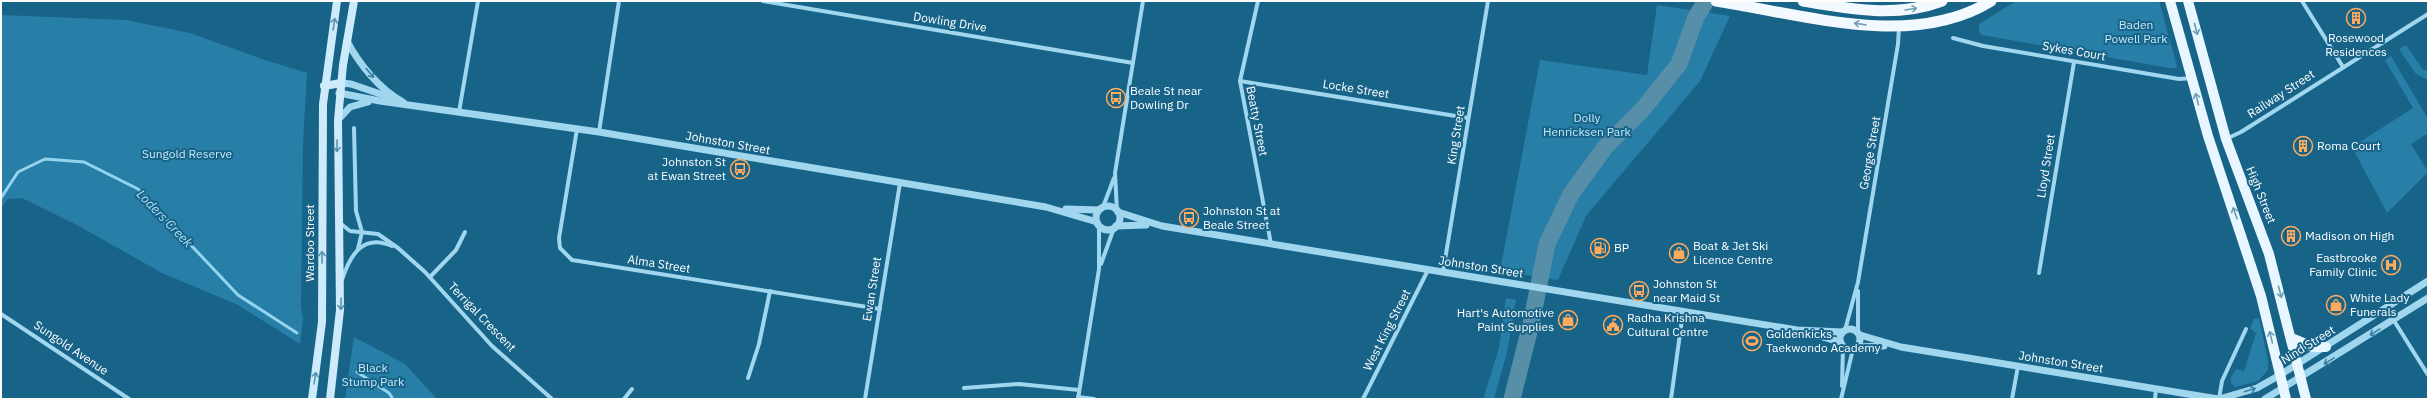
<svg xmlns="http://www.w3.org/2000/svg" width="2429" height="400" font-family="'IBM Plex Sans',sans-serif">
	<rect width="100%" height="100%" fill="#186489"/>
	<g fill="#277ea6">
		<path d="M2016 1H2159L2177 66 2176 68H2169L1982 35 1979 32V24Z"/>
		<path d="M1657 5 1730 16 1700 81 1586 216 1558 280 1500 271 1540 60 1647 75Z"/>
		<path d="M1 15 126 20 190 33 262 59 307 73 303 143 301 307 303 318 300 344 238 305 162 273 77 225 22 198 8 199 1 208Z"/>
		<path d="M2406 45 2423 70H2428V80L2415 73 2399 49Z"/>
		<path d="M2391 56 2428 119V133L2411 144 2428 172 2387 213 2352 147 2413 108 2385 60Z"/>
		<path d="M1506 298 1516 300 1507 352 1494 399H1483L1499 348Z"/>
		<path d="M2259 318 2268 361V370L2258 381 2235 387 2231 383V377L2236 369 2244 371 2256 333 2250 328 2254 319Z"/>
		<path d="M354 337 405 364 437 399H345Z"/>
	</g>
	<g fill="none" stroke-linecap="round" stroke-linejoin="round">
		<g stroke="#93d4f0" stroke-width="3">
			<path d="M1 198 18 172 45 159 84 162 138 189 238 295 297 333"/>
			<path d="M357 372 389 393 393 399"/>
		</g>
		<path stroke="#578ea8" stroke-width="17" d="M1512 399 1531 324 1547 244 1571 194 1606 146 1643 109 1679 64 1696 17 1706 1"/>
		<g stroke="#a0d6ee" stroke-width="4">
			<path d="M763 1 1133 63"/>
			<path d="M1258 1 1240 81 1271 244"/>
			<path d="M2302 1 2343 67"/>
			<path d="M1953 38 1983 46 2179 79 2192 78"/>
			<path d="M1240 81 1468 118"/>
			<path d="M459 112 478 1"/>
			<path d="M354 128 356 211 362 232 358 249"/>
			<path d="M577 129 559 238 560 248 572 260 880 309"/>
			<path d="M599 132 619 1"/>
			<path d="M2226 139 2241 132 2428 14"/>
			<path d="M1103 207 1114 178"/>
			<path d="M1117 211 1115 173 1143 1"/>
			<path d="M340 223 350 231 378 234 398 248 425 272 492 346 552 399"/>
			<path d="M1101 264 1114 228"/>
			<path d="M1443 272 1488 1"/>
			<path d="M2039 273 2074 62"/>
			<path d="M430 277 456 250 465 232"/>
			<path d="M342 280C350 255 363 233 392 246"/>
			<path d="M1858 291V333"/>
			<path d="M2386 308 2428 375"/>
			<path d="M1 314 129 399"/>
			<path d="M1845 330 1858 282 1898 44 1899 27"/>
			<path d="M748 378 759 344 770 291"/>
			<path d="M1842 386 1843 347"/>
			<path d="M964 388 1019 384 1079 390"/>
			<path d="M1078 397 1094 399"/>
			<path d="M624 399 632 389"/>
			<path d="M865 399 900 183"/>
			<path d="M1078 399 1099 269V226"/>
			<path d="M1363 399 1428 270"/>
			<path d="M1671 399 1683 312"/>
			<path d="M1841 399 1853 349"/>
			<path d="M2012 399 2018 366"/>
			<path d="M2155 399 2156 389"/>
			<path d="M2219 399 2222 381 2246 329"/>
		</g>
		<g stroke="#a0d6ee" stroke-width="7">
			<path d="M347 41C359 64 380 90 403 102"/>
			<path d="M341 83 351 84 392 98"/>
			<path d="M339 93 380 101 599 132 1046 207 1097 222"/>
			<path d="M338 120 350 107 368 102"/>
			<circle cx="1108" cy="218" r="12"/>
			<path d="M1066 209 1099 210"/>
			<path d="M1118 212 1162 226 1797 330 1842 332"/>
			<path d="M1116 226 1146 225"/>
			<circle cx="1850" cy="339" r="10"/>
			<path d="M1812 334 1840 342"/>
			<path d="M1860 335 1901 347 2218 399"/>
			<path d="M1857 347 1884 346"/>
			<path d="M2219 399 2257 388 2280 375 2428 281"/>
			<path d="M2265 399 2428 298"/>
		</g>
		<g stroke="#cdebfa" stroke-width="8">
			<path d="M324 86 341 83"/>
			<path d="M312 399 322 322 323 104 337 1"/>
			<path d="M330 399 340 310 338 120 343 65 354 1"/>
		</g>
		<g stroke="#e7f6ff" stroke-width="10">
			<path d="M2170 1 2208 136 2261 296 2286 399"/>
			<path d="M2188 1 2226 139 2269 254 2306 399"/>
			<path d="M2291 338 2313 347H2326"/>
		</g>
		<g stroke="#f3faff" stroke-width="11">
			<path d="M1716 1C1802 14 1912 50 1991 1"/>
			<path d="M1803 1C1849 9 1897 18 1942 1"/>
		</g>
	</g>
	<defs><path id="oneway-shaft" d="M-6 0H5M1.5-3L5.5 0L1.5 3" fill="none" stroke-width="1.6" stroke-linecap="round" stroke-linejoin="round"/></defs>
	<g stroke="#70a0b8">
		<use href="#oneway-shaft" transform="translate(1911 9) rotate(-9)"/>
		<use href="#oneway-shaft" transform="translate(1860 24) rotate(-172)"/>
	</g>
	<g stroke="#5793b1">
		<use href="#oneway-shaft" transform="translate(334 24) rotate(-81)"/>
		<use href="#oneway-shaft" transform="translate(337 146) rotate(91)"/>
		<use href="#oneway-shaft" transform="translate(322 257) rotate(-90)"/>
		<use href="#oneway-shaft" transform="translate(341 304) rotate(91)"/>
		<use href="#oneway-shaft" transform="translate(315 378) rotate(-81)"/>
	</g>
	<g stroke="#6b9eb8">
		<use href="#oneway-shaft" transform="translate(2196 29) rotate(75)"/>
		<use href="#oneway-shaft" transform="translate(2197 99) rotate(-104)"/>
		<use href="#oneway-shaft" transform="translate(2235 213) rotate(-110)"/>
		<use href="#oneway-shaft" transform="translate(2280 292) rotate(75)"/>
		<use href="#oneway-shaft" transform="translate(2271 337) rotate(-103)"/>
	</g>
	<g stroke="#3a80a2">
		<use href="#oneway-shaft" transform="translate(370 73) rotate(50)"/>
		<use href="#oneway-shaft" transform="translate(2375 332) rotate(148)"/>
		<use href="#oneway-shaft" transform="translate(2329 361) rotate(148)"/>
		<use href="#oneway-shaft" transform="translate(2250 390) rotate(-17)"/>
	</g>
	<defs>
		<g id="building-ring" transform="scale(1)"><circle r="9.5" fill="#186489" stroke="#ffaa5d" stroke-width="1.5"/><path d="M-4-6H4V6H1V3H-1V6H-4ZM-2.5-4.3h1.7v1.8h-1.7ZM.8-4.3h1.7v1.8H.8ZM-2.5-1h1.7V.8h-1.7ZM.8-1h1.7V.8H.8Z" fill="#ffaa5d"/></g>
		<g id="bus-ring" transform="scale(1)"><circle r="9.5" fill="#186489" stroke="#ffaa5d" stroke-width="1.5"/><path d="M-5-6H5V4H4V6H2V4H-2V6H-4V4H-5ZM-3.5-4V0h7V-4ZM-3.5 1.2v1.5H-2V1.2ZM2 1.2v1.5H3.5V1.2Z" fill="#ffaa5d"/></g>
		<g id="fuel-ring" transform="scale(1)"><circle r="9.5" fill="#186489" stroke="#ffaa5d" stroke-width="1.5"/><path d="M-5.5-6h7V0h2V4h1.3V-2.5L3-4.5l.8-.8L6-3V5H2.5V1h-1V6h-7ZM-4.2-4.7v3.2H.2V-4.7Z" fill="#ffaa5d"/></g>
		<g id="shop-ring" transform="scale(1)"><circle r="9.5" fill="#186489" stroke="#ffaa5d" stroke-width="1.5"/><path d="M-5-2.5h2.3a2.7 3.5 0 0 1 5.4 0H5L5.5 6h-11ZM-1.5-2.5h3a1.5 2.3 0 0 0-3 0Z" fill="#ffaa5d"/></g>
		<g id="hospital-ring" transform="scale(1)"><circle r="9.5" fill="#186489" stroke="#ffaa5d" stroke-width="1.5"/><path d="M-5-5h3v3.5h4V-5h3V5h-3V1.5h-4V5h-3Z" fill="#ffaa5d"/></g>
		<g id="civic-ring" transform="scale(1)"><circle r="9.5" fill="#186489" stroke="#ffaa5d" stroke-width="1.5"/><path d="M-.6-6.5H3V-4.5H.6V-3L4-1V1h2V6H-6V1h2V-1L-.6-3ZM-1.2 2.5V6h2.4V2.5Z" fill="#ffaa5d"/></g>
		<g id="stadium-ring" transform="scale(1)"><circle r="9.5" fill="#186489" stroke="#ffaa5d" stroke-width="1.5"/><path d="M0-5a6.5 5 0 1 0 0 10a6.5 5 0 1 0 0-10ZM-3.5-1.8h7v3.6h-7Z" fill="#ffaa5d"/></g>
	</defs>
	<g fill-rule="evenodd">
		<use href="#building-ring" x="2356" y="18"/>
		<use href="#bus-ring" x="1116" y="98"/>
		<use href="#building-ring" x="2303" y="146"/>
		<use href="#bus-ring" x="740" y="169"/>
		<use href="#bus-ring" x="1189" y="218"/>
		<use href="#building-ring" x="2291" y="236"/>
		<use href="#fuel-ring" x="1600" y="248"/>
		<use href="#shop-ring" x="1679" y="253"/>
		<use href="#hospital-ring" x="2391" y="265"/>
		<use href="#bus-ring" x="1639" y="291"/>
		<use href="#shop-ring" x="2336" y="305"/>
		<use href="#shop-ring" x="1568" y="320"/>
		<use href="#civic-ring" x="1613" y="325"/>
		<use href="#stadium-ring" x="1752" y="341"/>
	</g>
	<g text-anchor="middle" stroke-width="4" stroke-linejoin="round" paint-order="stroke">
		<g font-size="12" fill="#fff" stroke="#186489">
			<text transform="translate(950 22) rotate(9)" y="4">Dowling Drive</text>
			<text transform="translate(2074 51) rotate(10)" y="4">Sykes Court</text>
			<text transform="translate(1356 89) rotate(9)" y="4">Locke Street</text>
			<text transform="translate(2281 94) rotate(-33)" y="4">Railway Street</text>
			<text transform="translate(1257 121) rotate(79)" y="4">Beatty Street</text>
			<text transform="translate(1456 135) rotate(-81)" y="4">King Street</text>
			<text transform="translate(728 143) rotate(10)" y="4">Johnston Street</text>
			<text transform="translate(1870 153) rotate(-80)" y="4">George Street</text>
			<text transform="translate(2046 166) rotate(-81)" y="4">Lloyd Street</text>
			<text transform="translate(2261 195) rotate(68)" y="4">High Street</text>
			<text transform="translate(310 243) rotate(-90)" y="4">Wardoo Street</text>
			<text transform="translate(659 264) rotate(9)" y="4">Alma Street</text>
			<text transform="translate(1481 267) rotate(9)" y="4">Johnston Street</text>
			<text transform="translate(872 289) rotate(-81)" y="4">Ewan Street</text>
			<text transform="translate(482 317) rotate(46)" y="4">Terrigal Crescent</text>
			<text transform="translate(1387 330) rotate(-63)" y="4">West King Street</text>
			<text transform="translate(2308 345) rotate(-32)" y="4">Nind Street</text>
			<text transform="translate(71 348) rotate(34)" y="4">Sungold Avenue</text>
			<text transform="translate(2061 362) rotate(9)" y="4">Johnston Street</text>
		</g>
		<g font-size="12" fill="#c6eafa" stroke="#186489">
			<text x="2136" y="29">Baden<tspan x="2136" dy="14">Powell Park</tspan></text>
			<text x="1587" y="122">Dolly<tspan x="1587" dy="14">Henricksen Park</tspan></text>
			<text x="187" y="158">Sungold Reserve</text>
			<text x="373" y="372">Black<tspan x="373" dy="14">Stump Park</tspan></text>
		</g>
		<g font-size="12" fill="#fff" stroke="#186489" text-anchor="start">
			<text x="2356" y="42" text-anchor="middle">Rosewood<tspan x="2356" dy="14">Residences</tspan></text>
			<text x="1130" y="95">Beale St near<tspan x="1130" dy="14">Dowling Dr</tspan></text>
			<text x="2317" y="150">Roma Court</text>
			<text x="726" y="166" text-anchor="end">Johnston St<tspan x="726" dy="14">at Ewan Street</tspan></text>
			<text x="1203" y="215">Johnston St at<tspan x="1203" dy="14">Beale Street</tspan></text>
			<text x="2305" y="240">Madison on High</text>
			<text x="1693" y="250">Boat &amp; Jet Ski<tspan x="1693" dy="14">Licence Centre</tspan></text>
			<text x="1614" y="252">BP</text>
			<text x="2377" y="262" text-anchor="end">Eastbrooke<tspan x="2377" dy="14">Family Clinic</tspan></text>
			<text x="1653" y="288">Johnston St<tspan x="1653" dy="14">near Maid St</tspan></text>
			<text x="2350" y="302">White Lady<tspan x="2350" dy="14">Funerals</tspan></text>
			<text x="1554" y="317" text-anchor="end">Hart's Automotive<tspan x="1554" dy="14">Paint Supplies</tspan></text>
			<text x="1627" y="322">Radha Krishna<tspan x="1627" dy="14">Cultural Centre</tspan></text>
			<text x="1766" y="338">Goldenkicks<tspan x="1766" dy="14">Taekwondo Academy</tspan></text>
		</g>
		<g font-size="13" font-style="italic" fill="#acdff5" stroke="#186489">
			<text transform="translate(165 218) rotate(46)" y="5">Loders Creek</text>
		</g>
	</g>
	<rect width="2429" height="400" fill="none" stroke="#ffffff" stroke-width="4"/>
</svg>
